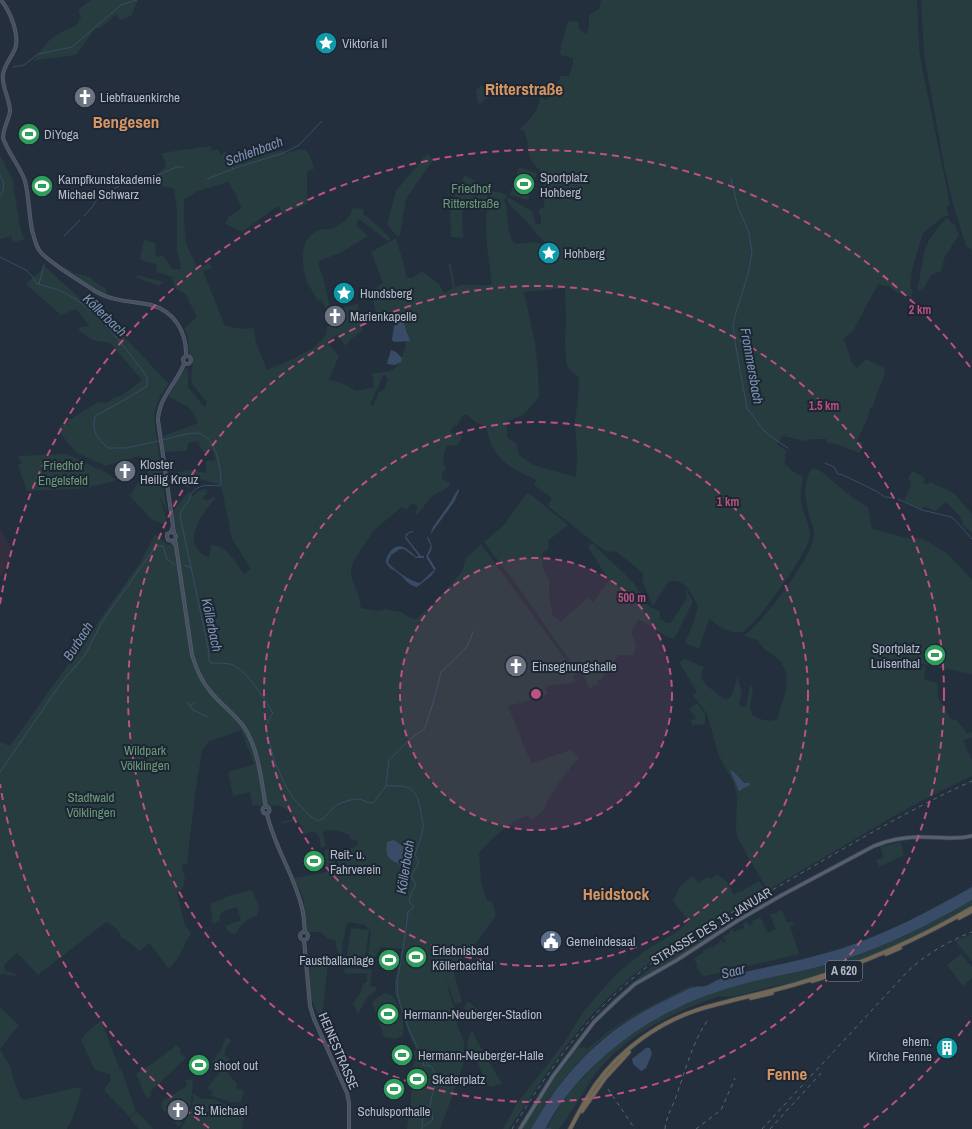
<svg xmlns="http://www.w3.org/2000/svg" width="972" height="1129" font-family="'Archivo Narrow',sans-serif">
	<rect width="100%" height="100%" fill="#242f3e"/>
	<path fill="#32303f" d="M0 529 10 546 11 553 10 560 0 578Z"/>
	<g fill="#263c3f" fill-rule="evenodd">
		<path d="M91 0H138L131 16 120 20 116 14 102 27 95 29 76 55 37 60 33 63C44 43 54 33 76 26L81 17 78 10Z"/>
		<path d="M601 0H917L919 47 921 62 950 204 946 207 949 215 943 217 923 233 912 270 910 287 913 290 911 297 896 292 890 287 878 284 853 331 844 339 851 361 857 368 866 359 884 368 885 373 872 408H870L868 417 857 441 863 443 860 453 835 444 827 443 826 439H812L805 441 783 436 777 444 787 451 784 456 786 458 784 463 791 469 790 470 803 477C800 489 800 499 803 510 806 520 812 529 809 540 806 554 755 628 742 632 730 635 718 625 709 619L699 649 685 643 693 624 698 606C692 594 685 578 669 581L653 606 642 580 643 573 617 552 606 551 598 546 548 506 552 498 534 485 536 480C507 466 494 460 486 427L475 422 467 415H463L457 426 454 425 450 432 458 434 462 437 457 446 448 445 444 453 443 464 446 467 445 471 442 473V478L445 481 450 483 449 487 432 496 417 515 415 514 418 506 411 503 407 510 402 507 374 530 353 562 351 570 352 579 359 597 361 608 379 611 385 609 402 612 410 618 416 619 432 605 462 572 466 558 481 544 576 674 573 677 576 682 548 686 546 690 548 694 538 698 508 706 531 763 571 750 579 757 560 781 545 805 546 808 532 820 528 816C513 818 489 841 479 853L481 882 487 901H492L496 915C490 924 468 956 459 959L453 969 462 1002 455 1004 445 977 452 1002 457 1013V1025L464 1041 463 1063 459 1078 457 1081 452 1097 440 1129H407L411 1099 413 1066 416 1060 413 1053 416 1049 412 1042 395 993V981L402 949 381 947 374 959H371L370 961 371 963 369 965H353L354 960 367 961 371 931 365 925 350 922 346 925 342 948V958L343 960 346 963 343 965 336 947V941L327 938 321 932H309L307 930 303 897 294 878 327 872 324 850 332 848 335 867H338L337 853C343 853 347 853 351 848L354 847 358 844 356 840 350 839 349 835 338 831 326 830 323 833 326 846 321 848 319 836 315 832H310L303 835 302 827 297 820 281 824 282 822 293 819C290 809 280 804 269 806L270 811H267L265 802 263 806 252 805 250 792 233 796 228 772 254 764 241 730 208 742 202 751 195 794 187 864 182 865 185 880 182 889 177 893 185 925 191 933 176 961 169 969 149 943 140 951C134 948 130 940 121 938 120 929 114 927 106 922L38 975 17 953 4 965 5 971 16 974V976L1 974 0 976V742L10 746 140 563 155 534 168 545 178 543 173 511 190 490 192 497C197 491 201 489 209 489L206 491 208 493 202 498 207 501 214 496 215 499C201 513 179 547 209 557L211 545C227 545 236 563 244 574L251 569 232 539 221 485 196 478 194 482 187 489 186 480 174 481 173 473 190 470 206 473V461L216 460 212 450 204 453 197 441 188 443 187 451 164 452 163 436 198 423 191 409 168 396 186 367 188 373V387L205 408 207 402 193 385 191 378 193 362 189 352 188 338 184 328 197 317 186 295 175 288 172 277 157 272 156 264 140 260 144 240 155 243 156 257 163 255 172 269H181L177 249V210L174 189 149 182 166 166 162 153 211 146V151L218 149 221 155 226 151V159L252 157 285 150V154C306 147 308 146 314 169L307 171V204L285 213 282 212 278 206 242 232 224 223 227 222 228 217 242 208 236 195 228 182 198 191 184 199V222L186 244 198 268 209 263 213 268 203 271 225 326 243 329 252 328 254 329 256 343 267 370 295 358 315 347 326 335 329 314 321 300 318 301C315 295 310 288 307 282 301 263 298 236 322 229 325 229 328 229 331 229 340 226 350 218 353 208L363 209 364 215 374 222 391 239 388 241 359 219 356 225 368 236 342 252 319 261 318 264 322 274 331 312C340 308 349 307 358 303L363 330 350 340 346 346 337 335 327 342 339 356 329 380 340 382 356 391 374 387 372 373C404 373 402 359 408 333L399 319 394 317 377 316 371 292 383 283 371 252 396 238 407 276 404 277 412 278 422 271 439 284 444 293 453 288 448 264 451 263 455 287 461 285H492C488 254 482 222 490 191L502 193 507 195 504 200C511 214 504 232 515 244L536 242 542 244 545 242 535 233 531 226 509 204 507 197 532 211 536 225 541 223V216L538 210 545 206C542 198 545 190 544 181 541 168 533 166 530 157 526 147 530 141 523 130H519C529 120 539 112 540 97L546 100 549 98 561 76H569L573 64V58L560 55 561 46 568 21 578 22 579 28 585 34 587 33 589 26V15L599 9ZM565 288 566 321 565 341 566 363 569 369 579 378 578 399 575 420 577 452 576 477 533 465 519 455 516 443 510 440 507 437V421L523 415 539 397 538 370 535 343 524 292ZM384 374 388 380 384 390 379 392 373 406 370 404Z"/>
		<path d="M921 0H972V250L966 246 952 200 945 170 924 54Z"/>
		<path d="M481 85 491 95 479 104H478L476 91Z"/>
		<path d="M427 154 434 159 406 199 400 235 397 236 387 225 396 191Z"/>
		<path d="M0 155 14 183 13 185 21 232 25 239 13 242 11 236 0 239Z"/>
		<path d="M519 167 537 173 528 200 510 195Z"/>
		<path d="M465 175 489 189 484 211 464 209 462 213 463 238 451 237 450 206Z"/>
		<path d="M946 218 949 219 952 224 954 223 959 235 945 256 941 271 931 275 924 288 917 291 925 249 930 238Z"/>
		<path d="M63 266 74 273 90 277 98 285 106 288 107 295 91 286 65 269Z"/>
		<path d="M45 267 130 343 169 384C160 395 156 404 154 417L167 512 159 495 167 521 165 525 151 519 130 496 139 481 148 472 146 461 139 456 106 466 77 453 67 442 58 429 61 425 98 402 106 403 116 397 121 396 142 380 110 343 92 340 78 330 81 327 90 326 76 309 61 315 26 284Z"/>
		<path d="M138 275 163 282 159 286 135 277Z"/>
		<path d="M67 454 107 473 116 480 112 482 77 489 27 491 18 465 22 463 18 456Z"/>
		<path d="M814 468 822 472 853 498 868 507 872 529 911 539V537L923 539 948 554 972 580V674L916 663V665L926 667 924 679 937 683 938 698 952 720 956 719 967 734 972 732V737L963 741 972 760V776C901 808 836 852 768 890L748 857 737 836 736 829 737 797 734 783 719 756 707 714 693 695 697 692 679 662 685 659 704 667C703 670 701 674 701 677 701 682 721 697 726 699L731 697 738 676 739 684 742 690 739 706 743 707H746L750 686 753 687 750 707 752 715C757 719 771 723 777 719 783 698 795 677 778 659 769 649 765 654 758 640L744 636C764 620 812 559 814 534 814 529 812 524 810 519 807 506 803 494 807 480 808 475 809 470 814 468Z"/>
		<path d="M914 472 925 478 923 483 928 485 930 482 954 493 972 514V533L962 524 963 523 959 515 946 502 935 511 924 506 922 510 912 506 904 500 911 486 909 485 911 482 908 479 911 473Z"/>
		<path d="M527 493 534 497 568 525 548 541 549 549 543 552 542 561 544 572 549 580V596L553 616 561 621 588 598 593 602 609 580 591 552 588 546 592 543 634 583 648 606 660 612V619L667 623H671L687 598 685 591 686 589 693 602 674 639C663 637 650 624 638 619L631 633 636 645 633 655H618L601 680H597L599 685H595L590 689 583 675 586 672 593 675 585 671 580 674 576 670 519 588 484 542 504 525Z"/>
		<path d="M697 703 705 714V724L692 725 691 720 697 719 689 709Z"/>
		<path d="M901 842 904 855 879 867 876 860 884 858 880 847Z"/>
		<path d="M716 875C725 878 731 885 733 894L742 891 759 881 766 891C712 922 657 951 612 994 571 1033 541 1082 509 1129H503L517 1103 545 1068 568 1037 583 1012 616 974 646 950 678 931 689 921 673 901 680 886 693 876 698 883 707 877 711 879Z"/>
		<path d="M252 890 259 906 257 916C246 918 241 925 235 935L228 931 225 926 241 920 237 907 226 910 220 914V921L213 924 210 904 231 895Z"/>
		<path d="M972 900V906C917 937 860 963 799 981 788 984 777 985 766 988 752 991 733 999 719 996 674 1012 626 1034 596 1073 588 1084 582 1095 575 1106 570 1114 564 1121 559 1129H546C551 1121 555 1113 560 1105 565 1097 572 1089 579 1082 621 1034 678 1001 740 985 773 976 807 971 840 961 887 946 930 924 972 900Z"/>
		<path d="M782 910 787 923 792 921 794 924 790 926 799 954 705 976 701 974 696 967 698 966 694 959 704 952 703 951 712 946 713 948 715 947 714 946 719 943 721 940 724 943 726 942 723 937 730 933 729 932 732 929 734 932 744 928 743 924 747 921 749 926 753 923 752 921 760 917 768 933 776 929 770 915Z"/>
		<path d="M722 921 725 926 679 957 646 975 637 981 599 1015 574 1047 573 1045C615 991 663 956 722 921Z"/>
		<path d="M351 928 369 930 365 958 347 956Z"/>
		<path d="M972 934V961L955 941Z"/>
		<path d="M381 954 399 955 398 966 380 965Z"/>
		<path d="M961 954 972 967V978L963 986 947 965Z"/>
		<path d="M328 964 322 1017 327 1018 329 1024 322 1026C321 1019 316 1010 313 1003 309 995 308 973 310 965Z"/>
		<path d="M348 968 372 970 370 986 377 987 375 992 368 996 358 1014 353 1004 361 992 363 984 367 982V973L346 974 343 969Z"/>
		<path d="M690 986 696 987C675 996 655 1005 635 1016 589 1043 557 1083 531 1129H522L550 1084 578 1047 581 1048 584 1047 587 1049 609 1031 633 1015Z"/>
		<path d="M385 993C389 994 391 995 394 998 399 1004 406 1028 403 1035L396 1039 384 1037 372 1002C376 1001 378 995 385 993Z"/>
		<path d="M468 1001 479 1011 475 1017 464 1008Z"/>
		<path d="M0 1007 19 1025 0 1049 11 1068 13 1077 20 1097 23 1100 74 1088H81C79 1103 74 1116 67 1129H0Z"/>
		<path d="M101 1021 120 1069 110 1074 95 1070 81 1040 90 1029Z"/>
		<path d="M472 1030 476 1039 502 1084 491 1087 487 1084 474 1054 467 1052 468 1039Z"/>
		<path d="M226 1037 231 1040 226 1048 224 1054 230 1060 226 1065 228 1068 225 1070 237 1084 236 1088 244 1091 241 1102H231L211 1096 213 1092 207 1088 222 1070 212 1062 220 1052Z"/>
		<path d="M177 1045 181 1050 179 1052 186 1058 150 1092 152 1095 147 1099 136 1074 157 1060Z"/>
		<path d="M121 1069 135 1109V1112L130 1117 104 1090 111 1080 110 1074Z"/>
		<path d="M193 1079 191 1104 179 1127 162 1109 161 1106 162 1104 161 1102 187 1086 185 1080Z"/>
		<path d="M193 1093 202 1099H214L244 1114 242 1129H181L192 1107Z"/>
		<path d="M137 1111 153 1129H139L130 1119Z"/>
	</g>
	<g fill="#394c67">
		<path d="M399 321H403L410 341 394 342 392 340 394 326Z"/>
		<path d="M391 350 396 352 402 358 401 362 395 365 387 364Z"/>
		<path d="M458 489 459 491 454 502 430 535 433 527 450 503Z"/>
		<path d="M411 531 414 532 409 533 406 537 421 556H424V558H416L404 549H400L391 555 388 562C391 568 413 583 420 583L434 570 426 557 431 546 427 538 428 537C433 546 433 548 428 556L436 569 431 576 417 587C407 585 405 578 398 573 393 569 389 569 386 562 386 555 394 543 403 547 408 549 412 553 416 557L419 556 405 538 406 534Z"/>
		<path d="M884 644C889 643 895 643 898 647L896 654 893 655 875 650 877 646Z"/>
		<path d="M730 770 734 772 744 783H750V785L744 788 740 791H739Z"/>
		<path d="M394 840 401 845 404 846 412 840V844L406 853 408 862 405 868C402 867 400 865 397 863 385 857 386 854 387 842Z"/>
		<path d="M972 887V900C930 924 887 946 840 961 807 971 773 976 740 985 668 1004 606 1043 561 1103 555 1111 550 1120 545 1129H531C564 1071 603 1030 664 1001 674 997 684 990 695 987 698 986 702 987 706 986 712 983 716 980 723 978 762 967 802 961 840 949 887 934 929 911 972 887Z"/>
		<path d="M646 1048H650L652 1054 646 1068 641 1071 633 1064 632 1059Z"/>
	</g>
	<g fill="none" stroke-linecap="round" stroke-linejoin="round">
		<g stroke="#394c67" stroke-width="1">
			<path d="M13 67 24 65 38 54 72 47 121 5 137 0"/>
			<path d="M230 162 233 169"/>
			<path d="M0 175C4 183 6 188 0 196"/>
			<path d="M731 178 737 204 749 233 752 252 748 274 735 316"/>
			<path d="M148 179 177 167H183"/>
			<path d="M207 179 238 167 284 153 299 145 322 121"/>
			<path d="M84 216 93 206 96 200 119 186"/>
			<path d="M64 236 80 220"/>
			<path d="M0 257 26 270 33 277 36 283C45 287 56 288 65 293 97 309 122 344 143 371L147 378V386L126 399 95 416C92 432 96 437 108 448H126L159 441"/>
			<path d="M39 284 44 265"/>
			<path d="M735 317 733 325 735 342 747 408 764 431 773 438 788 448"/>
			<path d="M162 440C172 438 183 434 193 433 216 431 221 468 221 485L219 486C209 485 198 484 192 493 190 496 190 499 188 502 184 507 181 510 180 516L208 647 209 660 211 663C217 663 225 663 230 664 247 669 264 699 273 713L265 726 274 760 285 785 294 799 310 816 318 821C327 818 329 810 337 805 342 802 352 799 358 799 362 799 367 803 373 803L386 786C412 785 417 788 421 813 421 818 424 824 423 828 422 837 417 846 415 855L419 862 411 876 416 885 411 894 409 902 414 907 408 912 405 937 397 982 398 997 402 1010 410 1032 424 1060 423 1065 431 1066C441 1082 432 1089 430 1106 430 1112 434 1115 432 1121L422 1127V1129"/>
			<path d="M825 463 834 467 838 474 843 475 876 491 885 497 894 498"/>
			<path d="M898 499 922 510 951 517 955 520 972 539"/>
			<path d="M184 565 191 568"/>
			<path d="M471 637 473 632"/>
			<path d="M187 702 193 710 208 717"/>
			<path d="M190 706 194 703"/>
			<path d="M0 772 61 683 85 655 102 622 156 546H163L167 559 175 565"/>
			<path d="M386 785 389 760 408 741 425 728 433 703 441 672 467 647 471 638"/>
			<path d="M425 1061 429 1065"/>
			<path d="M422 1125 423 1118 429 1113 430 1109"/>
			<path d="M545 1129H551"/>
		</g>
		<g stroke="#565f6c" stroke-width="4">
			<g id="secondary">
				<path d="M1 0C10 11 20 35 15 49 11 58 5 64 3 74 1 86 10 99 10 111 9 120 3 128 3 138 8 153 20 166 25 181 29 197 29 214 32 230 34 236 35 244 39 250 47 262 82 282 95 291 113 302 132 301 151 305 174 311 187 332 186 356"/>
				<circle cx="187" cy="360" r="4"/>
				<path d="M184 364C176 384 159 397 158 420L174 533 176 536 175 539 192 655C196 668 201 681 210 691 220 704 234 713 244 727 259 750 261 780 266 807"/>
				<path d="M173 526 171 532 167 534V537L168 540 172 541 176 545"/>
				<circle cx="266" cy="810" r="3.5"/>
				<path d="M267 814C274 846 293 873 301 904 304 913 304 923 305 932"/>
				<circle cx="304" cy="936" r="4"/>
				<path d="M304 940 310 1006 314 1019 347 1093 349 1103V1129"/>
			</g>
		</g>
		<g stroke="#414a57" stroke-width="4.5">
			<path id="primary" d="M520 1129 553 1076 594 1022 617 1000 635 984 677 960 737 921 782 895 874 846C888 840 907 837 922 837 939 837 956 840 972 836"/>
		</g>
		<g stroke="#434c59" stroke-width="5">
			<g id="highway">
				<path d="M959 918 972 911"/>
				<path d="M886 954 900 948"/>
				<path d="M812 981 835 974"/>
				<path d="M751 998 772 993"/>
				<path d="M582 1111 605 1078 629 1052"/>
				<path d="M570 1129C578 1114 586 1098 596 1084 620 1050 658 1023 697 1010 732 999 768 993 803 982 862 964 919 939 972 908"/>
			</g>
		</g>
		<use href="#secondary" stroke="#465061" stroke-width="2.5"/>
		<use href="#primary" stroke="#56606e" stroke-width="3"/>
		<use href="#highway" stroke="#746855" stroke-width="3.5"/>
		<g stroke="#5a6575" stroke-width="1" stroke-dasharray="4 4" stroke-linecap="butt">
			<path d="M608 1089 635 1129"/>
			<path d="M512 1129C541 1083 573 1035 612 997 661 949 722 918 781 885 843 849 906 811 972 781"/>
			<path d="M665 1129C666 1117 672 1108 676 1097 684 1074 694 1038 708 1020"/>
			<path d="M696 1129 721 1110 735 1078"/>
			<path d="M762 1129 909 970C928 953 949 941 972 932"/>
			<path d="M770 1129 823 1071"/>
		</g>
	</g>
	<circle cx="536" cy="694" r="136" fill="#bd5182" fill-opacity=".12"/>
	<g fill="none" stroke="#bd5182" stroke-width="2" stroke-dasharray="7 5">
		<circle cx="536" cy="694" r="136"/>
		<circle cx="536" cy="694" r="272"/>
		<circle cx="536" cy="694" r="408"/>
		<path d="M970 1021A543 543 0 0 1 863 1128M209 1128A543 543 0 0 1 0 784M0 604A543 543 0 0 1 970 367"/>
	</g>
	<defs>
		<g id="sight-disc" transform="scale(1.15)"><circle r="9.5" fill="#0f9aa8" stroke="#1d2633"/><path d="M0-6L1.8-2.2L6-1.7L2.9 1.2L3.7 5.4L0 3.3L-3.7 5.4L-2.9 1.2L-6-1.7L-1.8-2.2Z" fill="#fff"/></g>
		<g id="church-disc" transform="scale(1.15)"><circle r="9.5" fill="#6b7280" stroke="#1d2633"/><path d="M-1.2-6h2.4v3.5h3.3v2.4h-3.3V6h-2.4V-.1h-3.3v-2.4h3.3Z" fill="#fff"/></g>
		<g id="stadium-disc" transform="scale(1.15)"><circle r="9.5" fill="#2e9e5b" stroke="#1d2633"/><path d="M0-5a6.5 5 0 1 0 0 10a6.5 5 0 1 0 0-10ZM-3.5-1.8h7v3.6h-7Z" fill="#fff"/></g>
		<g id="civic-disc" transform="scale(1.15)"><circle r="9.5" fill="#5c6f8a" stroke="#1d2633"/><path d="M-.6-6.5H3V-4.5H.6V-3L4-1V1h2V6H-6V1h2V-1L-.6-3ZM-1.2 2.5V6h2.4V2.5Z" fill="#fff"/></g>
		<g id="building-disc" transform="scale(1.15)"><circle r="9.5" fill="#0f9aa8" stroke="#1d2633"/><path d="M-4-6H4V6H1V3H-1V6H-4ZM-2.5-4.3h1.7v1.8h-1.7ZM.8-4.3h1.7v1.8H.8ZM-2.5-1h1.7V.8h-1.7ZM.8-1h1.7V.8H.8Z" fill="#fff"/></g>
	</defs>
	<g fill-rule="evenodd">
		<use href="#sight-disc" x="326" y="43"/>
		<use href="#church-disc" x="85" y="97"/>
		<use href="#stadium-disc" x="29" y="134"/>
		<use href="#stadium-disc" x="524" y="184"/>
		<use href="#stadium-disc" x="42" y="186"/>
		<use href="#sight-disc" x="549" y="253"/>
		<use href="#sight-disc" x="344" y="293"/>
		<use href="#church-disc" x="335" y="316"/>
		<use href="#church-disc" x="125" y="471"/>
		<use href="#stadium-disc" x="935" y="655"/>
		<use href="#church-disc" x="516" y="666"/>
		<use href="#stadium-disc" x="314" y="861"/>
		<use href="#civic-disc" x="551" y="941"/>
		<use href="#stadium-disc" x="416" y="957"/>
		<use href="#stadium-disc" x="389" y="960"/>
		<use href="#stadium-disc" x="388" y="1014"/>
		<use href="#building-disc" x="947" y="1048"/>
		<use href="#stadium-disc" x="402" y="1055"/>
		<use href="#stadium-disc" x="199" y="1065"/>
		<use href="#stadium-disc" x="417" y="1079"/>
		<use href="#stadium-disc" x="394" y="1089"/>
		<use href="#church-disc" x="178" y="1110"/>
	</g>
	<g text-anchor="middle" stroke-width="4" stroke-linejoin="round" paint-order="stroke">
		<rect fill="#1d2633" stroke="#878f9c" stroke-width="1" x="826" y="961" width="36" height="20" rx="3"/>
		<g font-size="12" font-weight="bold" fill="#b4bcc9">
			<text x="844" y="975">A 620</text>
		</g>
		<g font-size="13" fill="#b4bcc9" stroke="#1d2633" text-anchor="start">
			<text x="342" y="48">Viktoria II</text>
			<text x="100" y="102">Liebfrauenkirche</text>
			<text x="44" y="139">DiYoga</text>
			<text x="540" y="182">Sportplatz<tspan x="540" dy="15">Hohberg</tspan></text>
			<text x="58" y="184">Kampfkunstakademie<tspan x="58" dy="15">Michael Schwarz</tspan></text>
			<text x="564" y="258">Hohberg</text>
			<text x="360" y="298">Hundsberg</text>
			<text x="350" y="321">Marienkapelle</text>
			<text x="140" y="469">Kloster<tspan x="140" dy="15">Heilig Kreuz</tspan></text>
			<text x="920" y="653" text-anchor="end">Sportplatz<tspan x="920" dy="15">Luisenthal</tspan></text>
			<text x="532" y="671">Einsegnungshalle</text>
			<text x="330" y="859">Reit- u.<tspan x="330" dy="15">Fahrverein</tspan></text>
			<text x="566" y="946">Gemeindesaal</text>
			<text x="432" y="955">Erlebnisbad<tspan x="432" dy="15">Köllerbachtal</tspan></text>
			<text x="374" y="965" text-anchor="end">Faustballanlage</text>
			<text x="404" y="1019">Hermann-Neuberger-Stadion</text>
			<text x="932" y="1046" text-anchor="end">ehem.<tspan x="932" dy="15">Kirche Fenne</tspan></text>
			<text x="418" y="1060">Hermann-Neuberger-Halle</text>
			<text x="214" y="1070">shoot out</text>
			<text x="432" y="1084">Skaterplatz</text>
			<text x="194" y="1115">St. Michael</text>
			<text x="394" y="1116" text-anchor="middle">Schulsporthalle</text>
		</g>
		<g font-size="13" fill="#6b9a76" stroke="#1d2633">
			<text x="471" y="193">Friedhof<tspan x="471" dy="15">Ritterstraße</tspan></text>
			<text x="63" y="470">Friedhof<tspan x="63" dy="15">Engelsfeld</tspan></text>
			<text x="145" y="755">Wildpark<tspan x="145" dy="15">Völklingen</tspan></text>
			<text x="91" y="802">Stadtwald<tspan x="91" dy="15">Völklingen</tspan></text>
		</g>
		<g font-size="13" fill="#b4bcc9" stroke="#1d2633">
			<text transform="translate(711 926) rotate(-31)" y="5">STRASSE DES 13. JANUAR</text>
			<text transform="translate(339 1051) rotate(67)" y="5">HEINESTRASSE</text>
		</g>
		<g font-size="14" font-style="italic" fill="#7c92b1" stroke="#1d2633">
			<text transform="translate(254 151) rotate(-20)" y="5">Schlehbach</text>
			<text transform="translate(105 315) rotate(44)" y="5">Köllerbach</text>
			<text transform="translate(752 366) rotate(80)" y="5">Frommersbach</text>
			<text transform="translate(212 625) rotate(78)" y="5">Köllerbach</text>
			<text transform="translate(78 641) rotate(-57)" y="5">Burbach</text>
			<text transform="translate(405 867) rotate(-81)" y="5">Köllerbach</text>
			<text transform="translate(733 971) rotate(-14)" y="5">Saar</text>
		</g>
		<g font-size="17" font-weight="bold" fill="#d59563" stroke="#1d2633">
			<text x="524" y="95">Ritterstraße</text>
			<text x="126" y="128">Bengesen</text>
			<text x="616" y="900">Heidstock</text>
			<text x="787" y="1080">Fenne</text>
		</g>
	</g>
	<circle cx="536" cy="694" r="6" fill="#bd5182" stroke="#1d2633" stroke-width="2"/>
	<g font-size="12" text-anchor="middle" font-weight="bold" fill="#bd5182" stroke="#1d2633" stroke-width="4" stroke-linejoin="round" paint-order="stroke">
		<text x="920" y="314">2 km</text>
		<text x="824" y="410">1.5 km</text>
		<text x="728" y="506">1 km</text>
		<text x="632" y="602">500 m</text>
	</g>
</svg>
